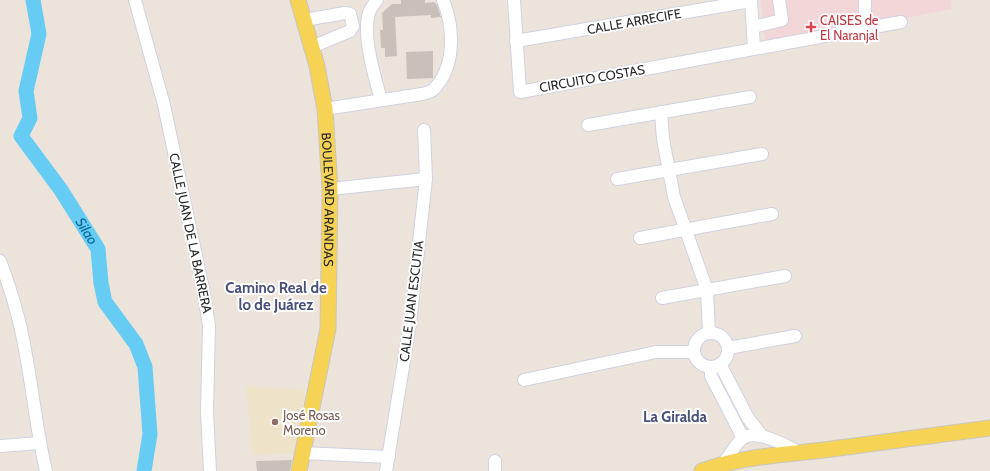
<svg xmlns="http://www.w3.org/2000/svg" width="990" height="471" font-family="Cabin,sans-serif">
	<rect width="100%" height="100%" fill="#ece4da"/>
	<path fill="#eee2c8" d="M246 387 305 389 297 454 253 455Z"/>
	<path fill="#f3d6d7" d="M760 0H951L952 9 766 45Z"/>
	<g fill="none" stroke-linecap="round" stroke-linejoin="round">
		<path stroke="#67ccf3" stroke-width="15" id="s1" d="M33 0 39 34 26 91 30 118 21 136 61 190 98 249 101 283 105 302 136 344 145 367 150 434 144 471"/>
	</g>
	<g fill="#c7c1b9">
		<path d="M401 0H425V3L434 2 437 5 441 17 431 18V15L395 17 397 56 385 57V48H381L380 30H383L382 13 392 4H401Z"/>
		<path d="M433 51V78L407 79 406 52Z"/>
		<path d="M292 460 290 471H257L256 461Z"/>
	</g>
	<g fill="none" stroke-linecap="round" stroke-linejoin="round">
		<g stroke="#cfd2e3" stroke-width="14">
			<g id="minor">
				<path d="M135 0 164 105 203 289 209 325 207 412 210 471"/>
				<path d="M377 0C374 4 370 9 369 13 362 37 375 77 381 100"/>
				<path d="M514 0 520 92 901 22"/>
				<path d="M751 0 754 48"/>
				<path d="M304 20 345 13 350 14 353 26 350 31 312 47"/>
				<path d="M753 27 782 20 779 0"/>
				<path d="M865 29V0"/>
				<path d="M516 41 751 1"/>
				<path d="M325 109 422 94C426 93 431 92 434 89 456 66 454 27 443 0"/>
				<path d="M661 112 663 139 674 197 707 290 709 333"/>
				<path d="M588 125 750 97"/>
				<path d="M617 179 762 154"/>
				<path d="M330 189 426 179"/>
				<path d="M640 238 772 214"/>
				<path d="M0 261C7 279 13 298 18 317 31 367 34 420 46 471"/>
				<path d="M662 298 785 276"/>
				<circle cx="711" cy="350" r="17"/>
				<path d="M728 348 795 336"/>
				<path d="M720 364 748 418 762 436"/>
				<path d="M711 367V376L743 438"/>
				<path d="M524 380 656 352H694"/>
				<path d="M0 446 39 443"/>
				<path d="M302 453 389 457"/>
				<path d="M495 461V471"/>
				<path d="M723 463C730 456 735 444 743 438 757 428 787 447 802 453"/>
				<path d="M386 471 410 324 426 179 424 130"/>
			</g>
		</g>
		<g stroke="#c7c7c7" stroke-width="17">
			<g id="major">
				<path id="s2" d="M298 0 317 66 325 109 330 189 328 329 299 471"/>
				<path d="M702 471C741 456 783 455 824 450 880 443 935 435 990 428"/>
			</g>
		</g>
		<use href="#minor" stroke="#fff" stroke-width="12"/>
		<use href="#major" stroke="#f6d255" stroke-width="15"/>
	</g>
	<path fill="#e0444e" stroke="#fff" stroke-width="1.5" d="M809 21h4v4h4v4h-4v4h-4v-4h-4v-4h4z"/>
	<circle fill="#8d6e63" stroke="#fff" stroke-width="1.5" cx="275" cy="422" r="4"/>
	<g text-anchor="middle" stroke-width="4" stroke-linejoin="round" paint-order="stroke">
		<g font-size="13" fill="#be3a42" stroke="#fff" text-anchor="start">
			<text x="820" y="25">CAISES de<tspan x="820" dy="15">El Naranjal</tspan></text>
		</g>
		<g font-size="13" fill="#292929" stroke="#fff">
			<text transform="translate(634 21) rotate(-10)" y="5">CALLE ARRECIFE</text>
			<text transform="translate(592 78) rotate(-10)" y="5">CIRCUITO COSTAS</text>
			<text dy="5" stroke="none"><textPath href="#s2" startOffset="203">BOULEVARD ARANDAS</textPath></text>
			<text transform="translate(191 233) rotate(78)" y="5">CALLE JUAN DE LA BARRERA</text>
			<text transform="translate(411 301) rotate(-83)" y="5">CALLE JUAN ESCUTIA</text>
		</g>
		<g font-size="13" fill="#785e54" stroke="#fff" text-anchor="start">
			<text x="283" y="420">José Rosas<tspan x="283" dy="15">Moreno</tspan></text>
		</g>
		<g font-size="14" font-style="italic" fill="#08689d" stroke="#fff">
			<text dy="5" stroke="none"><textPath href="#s1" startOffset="256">Silao</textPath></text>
		</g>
		<g font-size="15" font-weight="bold" fill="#48507b" stroke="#fff">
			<text x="276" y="293">Camino Real de<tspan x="276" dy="17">lo de Juárez</tspan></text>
			<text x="675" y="422">La Giralda</text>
		</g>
	</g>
</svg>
